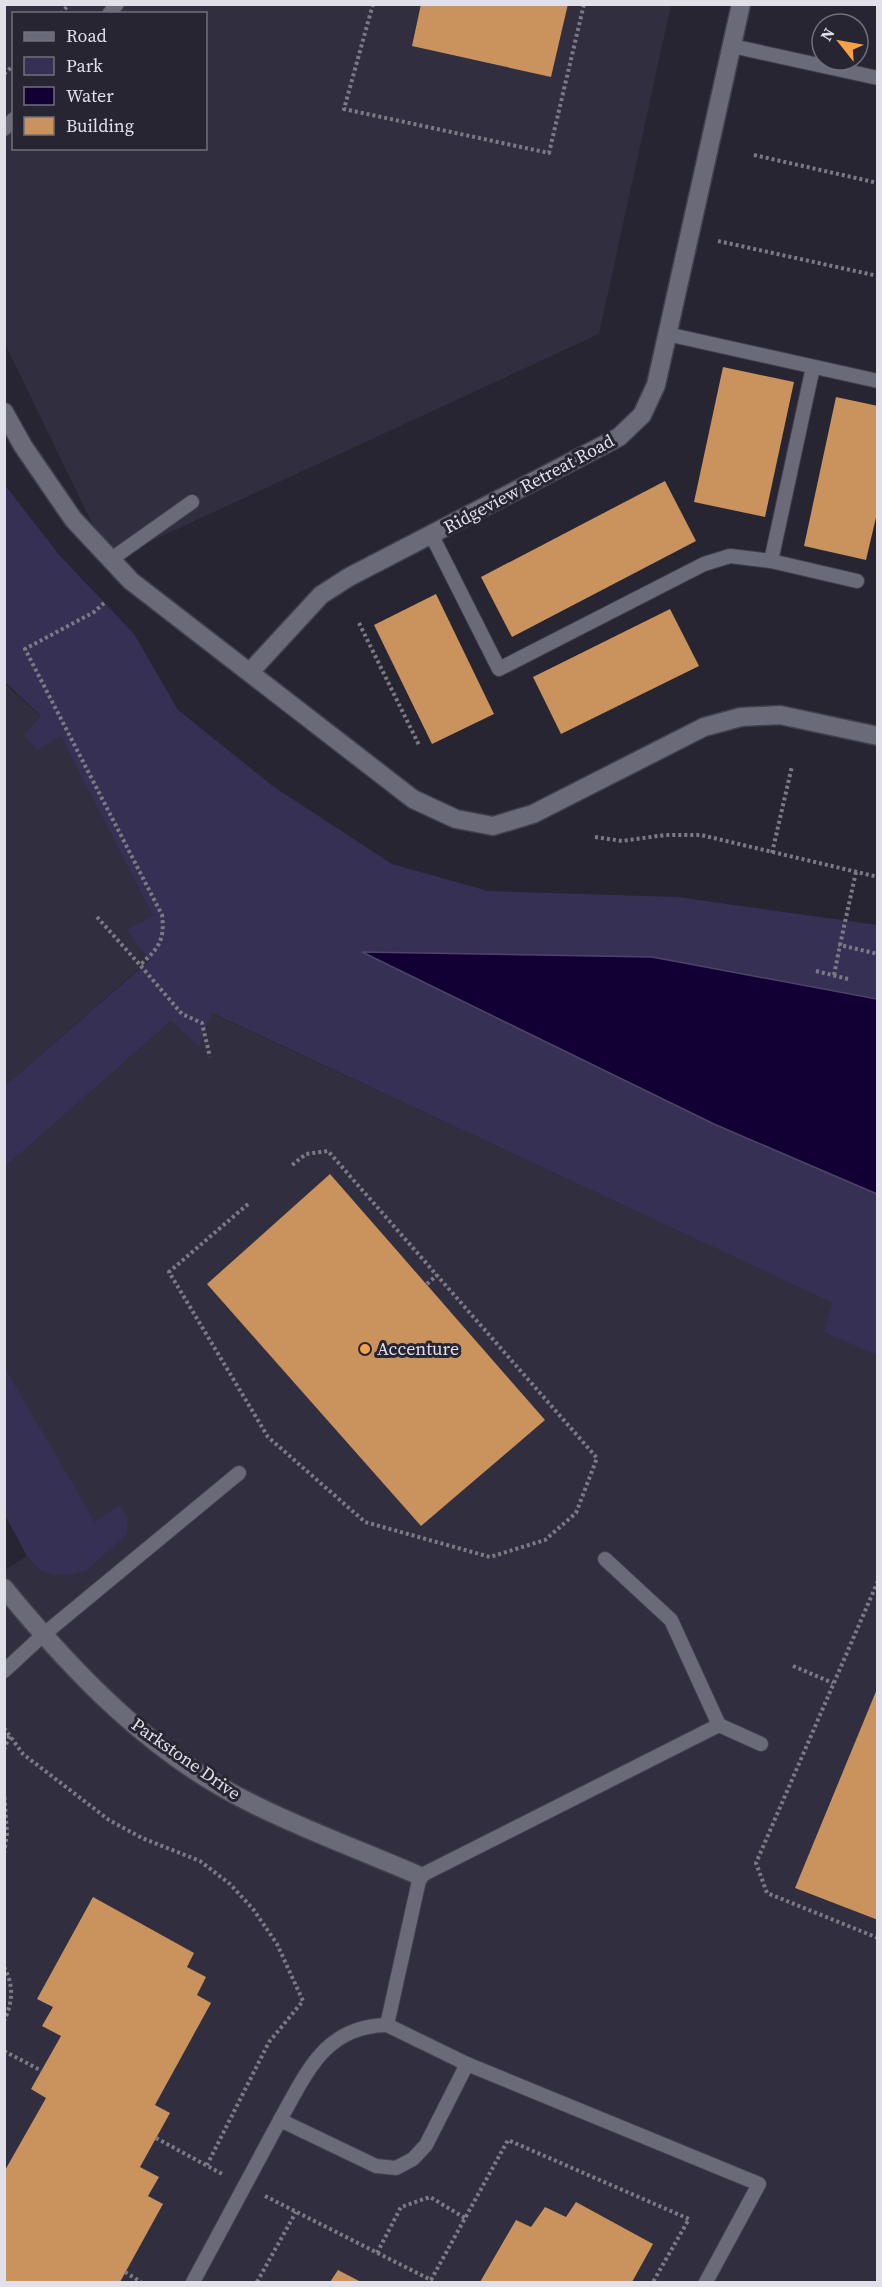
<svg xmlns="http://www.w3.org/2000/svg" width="882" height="2287" font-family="'Source Serif 4',serif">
	<rect width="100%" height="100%" fill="#262531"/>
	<g fill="#312e3f" fill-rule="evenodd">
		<path d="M5 5H671L599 334 110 560 5 344ZM14 14H206V148H14Z"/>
		<path d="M4 683 61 735 153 916 150 959 5 1086Z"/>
		<path d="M211 1013 877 1323V2282H5V1570L27 1556 40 1570 95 1522 5 1373V1167L171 1021Z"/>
	</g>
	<g fill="#373055">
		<path d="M4 484 60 556 134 634 178 710 274 787 392 864 488 891 677 897 877 925V999L652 957 364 952 714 1124 877 1194V1355L824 1332 833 1303 212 1013 199 1046 171 1021 5 1167V1086L150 960 126 930 153 916 61 736 37 750 24 735 41 716 5 682Z"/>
		<path d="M4 1367 95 1522 118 1506C129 1514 128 1522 127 1534L87 1570 74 1574 54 1575 40 1570 27 1556 5 1515Z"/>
	</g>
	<path fill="#120034" stroke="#50436a" stroke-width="1.5" d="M362 952 652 957 877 999V1194L714 1124Z"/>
	<g fill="#ca925d">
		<path d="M421 4H568L551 77 412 46Z"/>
		<path d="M723 367 794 382 765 517 694 502Z"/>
		<path d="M836 397 878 406V509L866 560 804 546Z"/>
		<path d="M665 481 696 541 512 637 481 577Z"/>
		<path d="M436 594 494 714 432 744 374 625Z"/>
		<path d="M670 609 699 666 561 734 533 677Z"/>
		<path d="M330 1174 545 1420 421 1526 207 1284Z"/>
		<path d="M877 1689H878V1920L795 1888Z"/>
		<path d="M93 1897 194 1953 187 1967 206 1977 197 1995 211 2003 155 2105 170 2113 140 2167 159 2177 148 2196 163 2204 120 2282H4V2172L46 2098 31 2089 61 2036 42 2026 53 2007 37 1999Z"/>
		<path d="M576 2202 653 2244 632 2282H480L516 2220 531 2227 545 2207 566 2217Z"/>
		<path d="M338 2270 361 2282H330Z"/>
	</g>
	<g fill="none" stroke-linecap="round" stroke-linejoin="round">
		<g stroke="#41404b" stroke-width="16">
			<g id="lane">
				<path d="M109 14 117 4"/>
				<path d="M732 46 878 78"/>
				<path d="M4 129 14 119"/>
				<path d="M667 334 878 381"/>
				<path d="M432 536 499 669 704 564 730 556 771 561 857 581"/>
				<path d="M110 560 192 502"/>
				<path d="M771 561 813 367"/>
				<path d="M605 1559 671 1620 719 1725"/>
				<path d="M4 1671 43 1635 239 1473"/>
				<path d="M387 2025C325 2026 307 2072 280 2120L376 2166 396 2168 413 2159 426 2145 467 2064 387 2025 420 1876 719 1725 761 1744"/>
				<path d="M467 2064 759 2184 706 2282"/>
				<path d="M193 2282 280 2120"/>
			</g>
		</g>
		<g stroke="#41404b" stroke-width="21">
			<g id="street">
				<path d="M4 412 23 446 73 519 131 581 413 799 456 819 493 826 533 814 704 727 741 717 780 715 878 736"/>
				<path d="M250 672 321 595 349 577 619 437 642 415 656 385 741 4"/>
				<path d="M4 1588C73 1672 150 1753 249 1802 304 1830 363 1851 420 1876"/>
			</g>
		</g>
		<g stroke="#7c7b85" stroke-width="4" stroke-dasharray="3 3" stroke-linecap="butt">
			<path d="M373 4 344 109 549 153 584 4"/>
			<path d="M61 14 69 4"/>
			<path d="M4 74 14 65"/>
			<path d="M754 155 878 183"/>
			<path d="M718 241 878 276"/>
			<path d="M104 603 94 612 25 649 162 915C165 940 159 948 140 965L182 1014 202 1023 210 1057"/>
			<path d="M359 623 419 745"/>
			<path d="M595 837 622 841 665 835H701L878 877"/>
			<path d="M772 853 792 766"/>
			<path d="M856 872 840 945 878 954"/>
			<path d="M97 917 140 965"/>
			<path d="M816 971 848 979"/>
			<path d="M834 975 840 945"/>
			<path d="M248 1204 169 1272 268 1437 365 1522 490 1557 545 1540 576 1513 597 1458 328 1151 306 1154 291 1166"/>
			<path d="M427 1284 437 1275"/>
			<path d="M878 1581 756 1863 767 1893 878 1938"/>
			<path d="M793 1666 833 1683"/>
			<path d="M4 1728 23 1754 109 1820 142 1838 200 1861 230 1884 253 1909 277 1944 303 2001 269 2042 207 2165"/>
			<path d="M4 1750 10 1734"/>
			<path d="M4 1791 7 1833 4 1854"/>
			<path d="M4 1967C14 1986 13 2001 4 2021"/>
			<path d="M4 2051 42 2071"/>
			<path d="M156 2138 224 2175"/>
			<path d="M265 2196 431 2280 508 2140 689 2219 653 2282"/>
			<path d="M377 2253 401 2207 430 2197 465 2218"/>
			<path d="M125 2272 141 2282"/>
			<path d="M257 2282 296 2212"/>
		</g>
		<use href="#lane" stroke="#6b6a78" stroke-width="14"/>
		<use href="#street" stroke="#6b6a78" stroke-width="18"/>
	</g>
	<circle fill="#f7a149" stroke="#262531" stroke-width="2" cx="365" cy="1349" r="6"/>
	<g text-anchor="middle" stroke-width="6" stroke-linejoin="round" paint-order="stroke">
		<g font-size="18" fill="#e1e0e8" stroke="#262531">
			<text transform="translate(529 484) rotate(-28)" y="6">Ridgeview Retreat Road</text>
			<text transform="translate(186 1759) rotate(35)" y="6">Parkstone Drive</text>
		</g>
		<g font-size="18" fill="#e1e0e8" stroke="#262531" text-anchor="start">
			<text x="377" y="1355">Accenture</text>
		</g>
	</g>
	<rect width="882" height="2287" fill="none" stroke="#e1e0e8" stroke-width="12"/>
	<rect x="12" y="12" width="195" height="138" fill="#262531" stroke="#71707a" stroke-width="1.5"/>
	<rect x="24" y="32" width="30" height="9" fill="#6b6a78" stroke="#71707a" stroke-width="1.5"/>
	<text x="66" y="42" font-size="18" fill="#e1e0e8">Road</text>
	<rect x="24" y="57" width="30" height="18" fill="#373055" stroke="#71707a" stroke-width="1.5"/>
	<text x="66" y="72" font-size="18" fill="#e1e0e8">Park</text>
	<rect x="24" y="87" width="30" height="18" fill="#120034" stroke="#71707a" stroke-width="1.5"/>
	<text x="66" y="102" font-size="18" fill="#e1e0e8">Water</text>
	<rect x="24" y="117" width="30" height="18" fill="#ca925d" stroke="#71707a" stroke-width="1.5"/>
	<text x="66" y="132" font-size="18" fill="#e1e0e8">Building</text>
	<g transform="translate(840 42) rotate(301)"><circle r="28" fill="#262531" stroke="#71707a" stroke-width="1.5"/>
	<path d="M0-4.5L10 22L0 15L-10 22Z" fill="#f7a149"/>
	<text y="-9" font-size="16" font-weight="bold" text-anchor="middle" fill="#e1e0e8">N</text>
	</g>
</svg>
